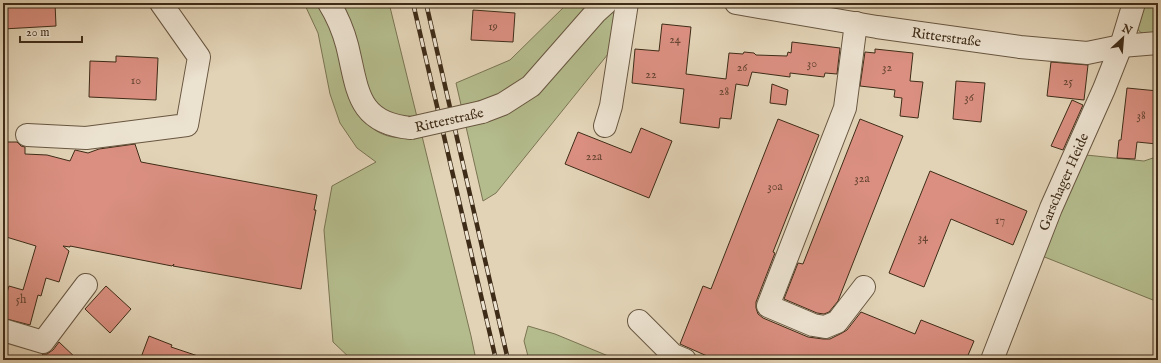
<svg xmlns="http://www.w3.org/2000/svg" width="1161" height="363" font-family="'IM FELL English',serif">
	<rect width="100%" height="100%" fill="#e2d3b6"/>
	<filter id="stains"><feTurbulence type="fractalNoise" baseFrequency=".005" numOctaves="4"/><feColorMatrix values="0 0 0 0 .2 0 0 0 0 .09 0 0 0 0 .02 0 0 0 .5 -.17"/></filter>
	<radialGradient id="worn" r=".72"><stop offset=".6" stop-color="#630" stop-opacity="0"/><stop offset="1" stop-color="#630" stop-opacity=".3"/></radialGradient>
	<g fill="#b4bc8d" stroke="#7a7452">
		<path d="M304 3H318C322 10 327 17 330 25 348 76 347 151 422 136L471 336 476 360H352L333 342 324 230 332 186 376 162 357 148 340 123 330 94 318 33Z"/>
		<path d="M339 3H389L417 117 404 118 378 107 370 94Z"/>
		<path d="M568 3H603L629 28 496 193 483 201 456 83 510 60Z"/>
		<path d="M1145 3H1158V34C1150 34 1141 36 1137 28Z"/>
		<path d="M1086 155 1144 161 1156 157 1158 155V302L1042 256Z"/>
		<path d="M528 326 555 334 618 360H529L524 341Z"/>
	</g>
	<g fill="#da8f80" stroke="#3f2c18">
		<path d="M3 3H55L56 26 3 29Z"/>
		<path d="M473 10 515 13 513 42 471 40Z"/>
		<path d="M662 24 691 27 686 74 726 79 729 53 743 54 744 52 754 53 756 55 787 56 788 52 791 53 792 42 840 48 837 74 825 73 824 77 790 73V77L752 72 748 86 736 84 731 119 720 118 719 128 680 123 684 89 632 83 635 49 659 51Z"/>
		<path d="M875 49 913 53 910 81 923 82 918 118 900 116 902 98 894 97 895 90 860 86 865 52 875 53Z"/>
		<path d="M116 56 158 58 156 100 89 97 90 61 116 62Z"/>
		<path d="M1051 62 1088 65 1084 100 1047 96Z"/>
		<path d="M956 81 985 83 981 122 953 119Z"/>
		<path d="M772 84 788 90 786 105 770 103Z"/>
		<path d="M1127 88 1158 91V132L1157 144 1137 142 1135 159 1117 158 1119 140H1121Z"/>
		<path d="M1072 100 1083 105 1063 150 1051 146Z"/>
		<path d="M778 119 819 135 773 252 775 253 756 302V308L758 314 763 318 808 337 823 339H830L842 333 847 330 861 312 915 334 921 320 974 341 966 360H716L680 344 703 286 711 289Z"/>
		<path d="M860 119 903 136 838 301 829 312 824 314 817 313 784 299 798 263 803 264Z"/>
		<path d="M641 128 672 141 649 198 565 164 578 132 631 153Z"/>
		<path d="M3 142H17L21 146 25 147V154L47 155 70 161 75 150 88 153 99 149 135 144 141 162 317 195 314 210H316L301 289 173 266 174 264 172 266 70 246V247L63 246 69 251 59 282 46 278 41 296 38 295 30 325 3 318V305L9 286 23 290 36 246 3 236Z"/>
		<path d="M930 171 1027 211 1013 245 951 219 924 287 889 273Z"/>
		<path d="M106 286 131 309 110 333 85 309Z"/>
		<path d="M149 336 172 345 171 347 201 357 200 360H140Z"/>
		<path d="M59 342 78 360H38L43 354H47L53 350Z"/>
	</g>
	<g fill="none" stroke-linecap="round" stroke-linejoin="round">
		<g stroke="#685640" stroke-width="24">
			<g id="minor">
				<path d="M329 3C337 16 343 30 347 45 358 89 356 123 411 128"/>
				<path id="s1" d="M736 3 877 27 1020 47 1087 53 1121 46 1158 43"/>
				<path d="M856 23 845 108 768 306 813 325 825 327 837 322 864 287"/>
				<path d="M482 112 503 104 531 86 596 12 606 3"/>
				<path d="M605 126 611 106 627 3"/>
				<path d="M27 135 86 138 187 125 199 57 161 3"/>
				<path d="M639 321 673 355 685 360"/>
				<path d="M3 330 43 342 86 285"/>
				<path id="s2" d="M992 360 1051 208 1104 89 1121 46 1134 3"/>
			</g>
		</g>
		<use href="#minor" stroke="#ece2d0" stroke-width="22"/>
		<g stroke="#3f2c18" stroke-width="4.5">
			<g id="rail">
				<path d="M413 3 496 360"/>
				<path d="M426 3 508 360"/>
			</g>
		</g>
		<use href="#rail" stroke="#ece2d0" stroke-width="3" stroke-dasharray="9" stroke-linecap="butt"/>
		<g stroke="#685640" stroke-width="24" stroke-linecap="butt">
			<g id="minor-bridge">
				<path id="s3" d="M411 128 482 112"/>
			</g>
		</g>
		<use href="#minor-bridge" stroke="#ece2d0" stroke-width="22"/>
	</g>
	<g text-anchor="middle" stroke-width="3.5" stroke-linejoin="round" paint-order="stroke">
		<g font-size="12" fill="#664532">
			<text x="493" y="30">19</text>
			<text x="675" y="43">24</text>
			<text x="812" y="67">30</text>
			<text x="742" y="71">26</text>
			<text x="887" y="71">32</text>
			<text x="651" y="78">22</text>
			<text x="136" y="84">10</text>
			<text x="1068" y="85">25</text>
			<text x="724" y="95">28</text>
			<text x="969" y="101">36</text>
			<text x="1141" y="119">38</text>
			<text x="594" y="160">22a</text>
			<text x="862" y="182">32a</text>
			<text x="775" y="190">30a</text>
			<text x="1000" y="224">17</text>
			<text x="923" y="241">34</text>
			<text x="21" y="303">5h</text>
		</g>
		<g font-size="14" fill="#3f2c18" stroke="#ece2d0">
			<text dy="5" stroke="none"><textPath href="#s1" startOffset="213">Ritterstraße</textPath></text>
			<text dy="5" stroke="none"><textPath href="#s3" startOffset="39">Ritterstraße</textPath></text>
			<text dy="5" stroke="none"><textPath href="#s2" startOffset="192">Garschager Heide</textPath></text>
		</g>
	</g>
	<rect width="1161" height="363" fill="none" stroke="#e2d3b6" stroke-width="16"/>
	<rect x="4" y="4" width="1153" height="355" fill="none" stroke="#3f2c18" stroke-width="2"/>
	<rect x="8" y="8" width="1145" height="347" fill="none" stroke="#3f2c18"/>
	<g transform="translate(1123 38) rotate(26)" stroke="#ece2d0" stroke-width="3" paint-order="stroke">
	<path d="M0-3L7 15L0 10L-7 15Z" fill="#3f2c18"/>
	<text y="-6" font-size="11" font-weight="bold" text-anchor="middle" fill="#3f2c18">N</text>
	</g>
	<path d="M20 36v6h62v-6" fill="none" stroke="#3f2c18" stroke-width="2"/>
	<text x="26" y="36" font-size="12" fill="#3f2c18" stroke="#ece2d0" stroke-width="3" paint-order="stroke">20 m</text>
	<rect width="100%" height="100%" filter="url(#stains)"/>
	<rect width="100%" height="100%" fill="url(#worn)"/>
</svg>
